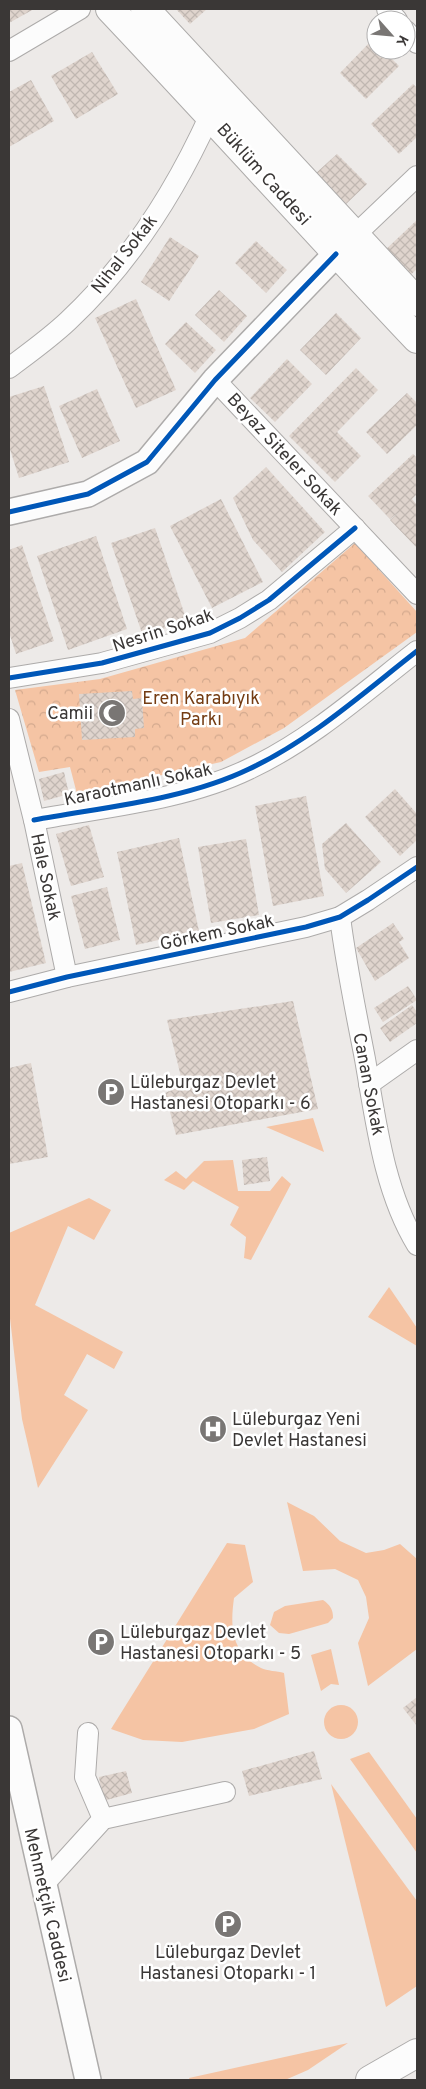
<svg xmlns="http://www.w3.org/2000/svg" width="426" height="2089" font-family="Overpass,sans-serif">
	<defs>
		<pattern id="forest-crowns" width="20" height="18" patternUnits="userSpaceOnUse" patternTransform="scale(1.25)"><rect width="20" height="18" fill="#f5c4a4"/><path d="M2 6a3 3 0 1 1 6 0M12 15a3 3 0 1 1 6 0" fill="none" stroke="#d3a98e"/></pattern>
		<pattern id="building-cross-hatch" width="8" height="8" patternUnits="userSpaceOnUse" patternTransform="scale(1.25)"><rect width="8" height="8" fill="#dfd4cd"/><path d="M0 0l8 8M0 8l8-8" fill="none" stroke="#c0b7b1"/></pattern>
	</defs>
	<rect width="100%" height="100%" fill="#edeae8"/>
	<g fill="#f5c4a4">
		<path d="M313 1118 324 1152 266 1127Z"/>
		<path d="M233 1160 238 1191H270L282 1176 291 1184 251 1260 244 1258 246 1237 230 1225 239 1207 193 1181 184 1190 164 1180 176 1171 186 1179 204 1161Z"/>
		<path d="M89 1198 111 1210 94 1240 68 1226 35 1305 123 1352 114 1369 87 1354 64 1395 88 1410 38 1488 22 1419 9 1310V1233Z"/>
		<path d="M389 1287 417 1328V1346L368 1317Z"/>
		<path d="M287 1502 314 1516 340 1541 366 1553 384 1550 400 1544 417 1559V1649L368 1686 358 1643 369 1618 366 1597 358 1580 335 1569 303 1571Z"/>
		<path d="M227 1543 245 1545 253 1582 234 1598C230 1627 231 1653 261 1668 267 1671 277 1671 284 1673L289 1714 254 1729 182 1742 143 1740 111 1729Z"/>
		<path d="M323 1600C330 1605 333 1609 333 1618L328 1623 289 1634 279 1633 270 1625 274 1612 285 1606Z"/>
		<path d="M331 1649 339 1685 331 1684 321 1691 311 1655Z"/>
		<circle cx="341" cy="1722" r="17"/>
		<path d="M369 1752 417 1819V1853L350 1759Z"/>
		<path d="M331 1784 417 1901V1986L386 2007Z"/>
		<path d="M348 2043 308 2070 285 2080H190L189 2078Z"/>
	</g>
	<path fill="url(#forest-crowns)" d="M355 543 417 612V632L284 728 221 762 77 794 70 767 39 772 15 690 100 679 245 638Z"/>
	<g fill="url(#building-cross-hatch)">
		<path d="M9 9H34L9 23Z"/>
		<path d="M176 9H207L190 24Z"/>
		<path d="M372 40 376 43V50H383L399 66 366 99 340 73Z"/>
		<path d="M92 52 118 94 76 119 51 76Z"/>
		<path d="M31 80 54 121 9 147V92Z"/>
		<path d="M413 84 417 88V137L399 154 371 124Z"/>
		<path d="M337 154 367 184 345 205 315 174Z"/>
		<path d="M417 220V269L407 278 383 252Z"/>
		<path d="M170 237 199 256 169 301 141 282Z"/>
		<path d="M256 241 287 270 266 293 235 263Z"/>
		<path d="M219 290 247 316 224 342 195 315Z"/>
		<path d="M136 299 176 390 136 408 95 318Z"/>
		<path d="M336 313 361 338 326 375 300 350Z"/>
		<path d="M186 322 216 350 195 373 165 344Z"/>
		<path d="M287 359 312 384 275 422 250 398Z"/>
		<path d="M356 368 378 390 337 432 361 456 335 482 289 436Z"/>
		<path d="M44 386 69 462 19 478 9 446V397Z"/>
		<path d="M97 389 120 441 82 458 59 406Z"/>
		<path d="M407 393 417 403V425L387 454 366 432Z"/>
		<path d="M413 454 417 458V494L412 499 417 505V548L390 520 399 512 390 519 368 496Z"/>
		<path d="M266 467 325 532 282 572 253 540 233 498Z"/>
		<path d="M221 499 263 582 212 608 170 526Z"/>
		<path d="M155 528 187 621 143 636 111 543Z"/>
		<path d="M96 536 127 629 68 650 37 556Z"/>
		<path d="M22 545 54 641 16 654 9 632V550Z"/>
		<path d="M132 691 133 699 142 698 144 728 135 729V737L82 740 79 694Z"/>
		<path d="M64 772 69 794 44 801 39 779Z"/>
		<path d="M395 789 417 814V840L400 856 365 817Z"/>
		<path d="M306 796 324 896 273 906 255 806Z"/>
		<path d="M346 823 381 862 346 893 325 869 322 844Z"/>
		<path d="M89 825 104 877 71 886 56 834Z"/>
		<path d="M179 838 199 931 136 945 117 852Z"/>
		<path d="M246 839 259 915 211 923 198 847Z"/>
		<path d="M22 863 46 963 9 972V866Z"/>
		<path d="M107 887 120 940 85 949 71 896Z"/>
		<path d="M393 923 404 939 399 942 409 958 375 981 356 948Z"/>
		<path d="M408 986 417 1000 383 1022 374 1008Z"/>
		<path d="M293 1001 318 1109 176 1135 165 1093 183 1085 167 1020Z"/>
		<path d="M412 1005 417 1012V1023L390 1042 380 1028Z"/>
		<path d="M31 1063 48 1157 9 1164V1068Z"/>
		<path d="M267 1157 270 1181 244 1185 242 1160Z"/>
		<path d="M417 1697V1726L403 1708Z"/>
		<path d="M314 1751 322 1779 249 1796 242 1771Z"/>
		<path d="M126 1771 132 1793 103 1801 99 1777Z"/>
	</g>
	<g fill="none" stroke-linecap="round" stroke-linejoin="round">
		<g stroke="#adabaa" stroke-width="22">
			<g id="minor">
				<path d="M387 9 397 20"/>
				<path d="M406 31 417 43"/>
				<path d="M9 51 80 9"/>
				<path d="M355 235 417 176"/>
				<path d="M9 368C29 353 50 338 68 321 129 264 176 190 210 115"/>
				<path d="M215 380 417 594"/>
				<path d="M9 678 102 663 210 633 240 618 269 600 355 528"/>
				<path d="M9 719 34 820 67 977"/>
				<path d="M34 820C104 807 185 800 249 769 311 740 363 693 417 651"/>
				<path d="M340 917C346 965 356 1012 365 1059 376 1122 384 1191 417 1245"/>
				<path d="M9 992 67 977 306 927 340 917 368 900 417 867"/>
				<path d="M369 1084 417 1050"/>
				<path d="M88 1733 85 1777 103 1819"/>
				<path d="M44 1884 103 1819 225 1792"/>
			</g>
		</g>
		<g stroke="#adabaa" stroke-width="28">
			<g id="tertiary">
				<path d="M9 512 88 494 147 462 215 380 336 254"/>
				<path d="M9 1729 88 2080"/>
			</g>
		</g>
		<g stroke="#adabaa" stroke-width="30">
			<g id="secondary">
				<path d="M110 9C213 118 314 230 417 339"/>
				<path d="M145 9 417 302"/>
			</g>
		</g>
		<g stroke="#adabaa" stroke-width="30">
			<path id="trunk" d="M370 2080 417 2053"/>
		</g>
		<use href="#minor" stroke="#fcfcfc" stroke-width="20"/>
		<use href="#tertiary" stroke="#fcfcfc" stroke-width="25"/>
		<use href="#secondary" stroke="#fcfcfc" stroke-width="28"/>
		<use href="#trunk" stroke="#fcfcfc" stroke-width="28"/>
		<g stroke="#fff" stroke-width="8">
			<g id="cycleway">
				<path d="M9 512 88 494 147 462 215 380 336 254"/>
				<path d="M9 678 102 663 210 633 240 618 269 600 355 528"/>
				<path d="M34 820C104 807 185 800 249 769 311 740 363 693 417 651"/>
				<path d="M9 992 67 977 306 927 340 917 368 900 417 867"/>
			</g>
		</g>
		<use href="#cycleway" stroke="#0057b8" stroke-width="5"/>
	</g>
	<defs>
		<g id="mosque-disc" transform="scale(1.4375)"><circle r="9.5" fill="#797674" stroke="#fff"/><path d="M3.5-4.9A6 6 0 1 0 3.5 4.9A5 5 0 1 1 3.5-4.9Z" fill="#fff"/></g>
		<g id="parking-disc" transform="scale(1.4375)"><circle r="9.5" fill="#797674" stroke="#fff"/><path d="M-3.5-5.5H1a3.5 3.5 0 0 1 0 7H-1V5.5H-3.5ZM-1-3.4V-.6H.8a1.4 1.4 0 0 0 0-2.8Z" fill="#fff"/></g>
		<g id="hospital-disc" transform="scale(1.4375)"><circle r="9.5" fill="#797674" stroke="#fff"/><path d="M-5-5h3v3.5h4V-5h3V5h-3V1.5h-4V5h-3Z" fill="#fff"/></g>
	</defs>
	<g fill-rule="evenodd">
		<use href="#mosque-disc" x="112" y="713"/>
		<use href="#parking-disc" x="111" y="1092"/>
		<use href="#hospital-disc" x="213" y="1429"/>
		<use href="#parking-disc" x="101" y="1642"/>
		<use href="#parking-disc" x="228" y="1924"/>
	</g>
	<g text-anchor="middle" stroke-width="5" stroke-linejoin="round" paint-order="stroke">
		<g font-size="18" fill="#3a3736" stroke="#fff">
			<text transform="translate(264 174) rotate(48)" y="6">Büklüm Caddesi</text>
			<text transform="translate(124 254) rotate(-52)" y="6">Nihal Sokak</text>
			<text transform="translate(285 454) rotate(47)" y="6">Beyaz Siteler Sokak</text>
			<text transform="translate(163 630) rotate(-18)" y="6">Nesrin Sokak</text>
			<text transform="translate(138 784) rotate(-12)" y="6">Karaotmanlı Sokak</text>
			<text transform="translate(46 877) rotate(78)" y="6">Hale Sokak</text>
			<text transform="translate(217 932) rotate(-12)" y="6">Görkem Sokak</text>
			<text transform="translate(369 1084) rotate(79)" y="6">Canan Sokak</text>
			<text transform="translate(48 1905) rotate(77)" y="6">Mehmetçik Caddesi</text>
		</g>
		<g font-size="18" fill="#743c13" stroke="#fff">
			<text x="201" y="704">Eren Karabıyık<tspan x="201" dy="21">Parkı</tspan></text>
		</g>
		<g font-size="18" fill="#3a3736" stroke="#fff" text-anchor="start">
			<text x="93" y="719" text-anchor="end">Camii</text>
			<text x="130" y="1088">Lüleburgaz Devlet<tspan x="130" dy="21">Hastanesi Otoparkı - 6</tspan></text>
			<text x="232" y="1425">Lüleburgaz Yeni<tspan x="232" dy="21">Devlet Hastanesi</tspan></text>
			<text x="120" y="1638">Lüleburgaz Devlet<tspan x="120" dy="21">Hastanesi Otoparkı - 5</tspan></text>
			<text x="228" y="1958" text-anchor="middle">Lüleburgaz Devlet<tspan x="228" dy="21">Hastanesi Otoparkı - 1</tspan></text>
		</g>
	</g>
	<rect width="426" height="2089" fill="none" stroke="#3a3736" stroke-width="20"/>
	<g transform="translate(391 35) rotate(117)"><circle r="24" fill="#ffffff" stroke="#b0afaf"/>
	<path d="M0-4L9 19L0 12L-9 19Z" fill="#797674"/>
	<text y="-8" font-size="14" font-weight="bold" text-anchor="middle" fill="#3a3736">K</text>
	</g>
</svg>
